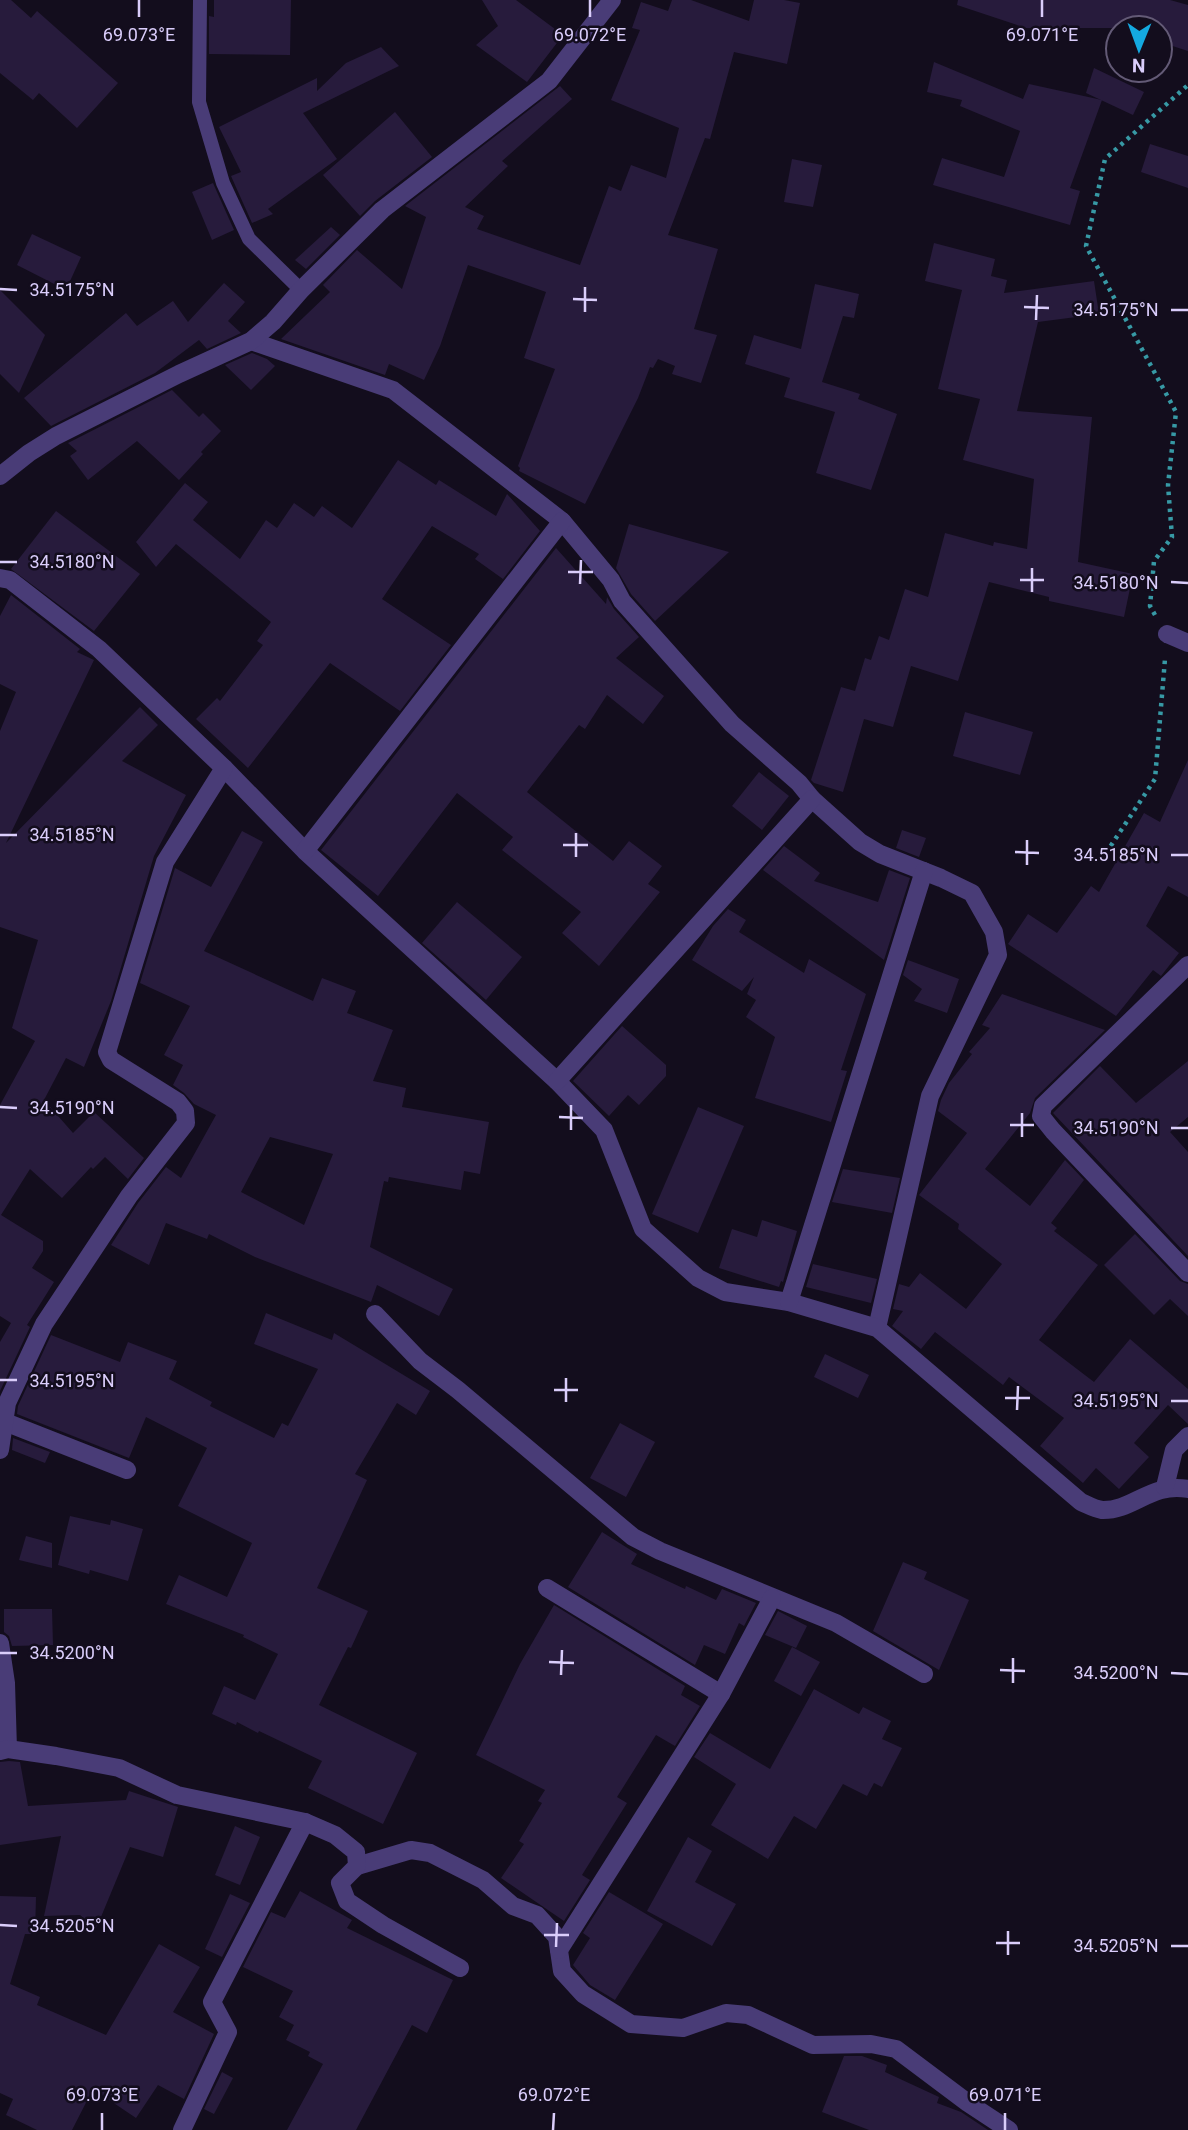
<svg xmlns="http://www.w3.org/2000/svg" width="1188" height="2130" font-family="Roboto,sans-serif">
	<rect width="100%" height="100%" fill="#130d1d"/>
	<g fill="#271b3c" fill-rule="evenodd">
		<path d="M0 0H11L31 18 37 11 118 83 77 128 39 93 33 100 0 73Z"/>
		<path d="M214 0H291L290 55 209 54V16L214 17Z"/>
		<path d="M482 0H516L563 35 527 82 476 45 498 26Z"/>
		<path d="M672 0H691L749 21 754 0H784L800 3 787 64 734 52 710 139 705 138 668 235 718 249 694 329 717 335 701 383 672 374 675 366 658 359 653 368 650 367 638 398 585 504 519 471 520 468 518 466 555 369 524 358 546 292 468 265 440 346 424 380 389 364 385 375 281 339 330 292 323 285 357 250 402 289 426 217 405 206 560 86 572 99 502 161 508 166 465 207 484 216 477 229 580 265 609 186 621 191 631 165 666 178 679 128 611 100 640 30 632 28 641 2 668 11Z"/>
		<path d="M958 0H1170L1188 5V51L1160 42V28H1026L957 5Z"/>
		<path d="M381 47 399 66 303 113 337 159 268 209 273 214 252 223 231 176 241 172 219 127 317 78V91L346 63Z"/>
		<path d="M934 62 1023 99 1029 84 1102 100 1070 188 1080 191 1070 225 933 185 942 158 1004 177 1020 131 960 106 962 100 927 92Z"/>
		<path d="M1094 68 1144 92 1133 115 1086 93Z"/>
		<path d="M395 112 432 157 375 201 360 216 323 175Z"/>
		<path d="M1150 144 1188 156V188L1141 172Z"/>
		<path d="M792 159 822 165 813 207 784 202Z"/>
		<path d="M213 183 234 230 212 240 192 192Z"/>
		<path d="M331 227 340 235 306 269 295 260Z"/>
		<path d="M32 234 81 257 66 290 17 265Z"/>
		<path d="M934 243 995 259 991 276 1007 280 1004 293 1094 281 1099 314 1038 322 1017 411 1092 417 1078 562 1133 574 1124 617 1049 601V597L989 582 958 681 911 666 893 727 864 719 843 792 814 783 811 780 841 687 855 691 865 658 871 660 879 636 889 640 905 589 928 597 945 533 993 546 994 542 1027 549 1034 479 963 460 980 399 938 389 962 290 925 281Z"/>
		<path d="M224 283 245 302 228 321 241 333 207 349 199 340 155 373 51 426 24 398 126 313 137 326 173 301 188 322Z"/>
		<path d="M815 284 859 294 854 318 843 316 822 382 860 394 858 399 897 414 871 490 816 473 835 412 784 397 790 378 745 364 754 335 801 349Z"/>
		<path d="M0 290 45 335 19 393 0 374Z"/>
		<path d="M252 353 267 359 275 366 251 390 225 365Z"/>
		<path d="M172 390 199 417 203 413 221 431 201 452 203 454 179 480 137 441 88 480 70 456 77 451 68 443Z"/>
		<path d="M398 460 436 485 439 480 496 516 507 494 540 531 503 579 475 559 479 554 432 526 382 599 451 645 400 711 330 663 248 768 196 719 217 698 220 701 263 645 257 641 271 622 176 544 156 567 136 542 185 483 208 502 193 520 240 559 266 520 277 528 294 503 314 517 322 506 352 528Z"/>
		<path d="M56 511 140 574 94 631 11 569Z"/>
		<path d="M629 524 729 552 655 621 631 594 616 568Z"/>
		<path d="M556 548 606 604 607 597 614 609 639 637 616 658 664 696 643 724 607 695 585 729 579 725 527 792 613 861 629 841 662 866 648 884 660 892 599 966 562 933 581 912 502 850 513 837 457 793 378 896 321 850Z"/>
		<path d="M11 595 80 649 77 652 94 660 6 843 140 707 158 725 122 761 186 795 154 856 111 1001 84 1067 66 1058 44 1100 73 1133 94 1112 144 1158 128 1179 105 1157 93 1169 91 1167 62 1198 30 1169 1 1215 43 1241V1251L32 1268 54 1282 27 1325 30 1327 0 1391V1342L11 1323 0 1316V1105L35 1041 12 1028 38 940 0 927V731L16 692 0 684V616Z"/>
		<path d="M965 712 1033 732 1020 775 953 756Z"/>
		<path d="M1188 760V897L1168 886 1146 926 1179 953 1161 976 1153 970 1116 1016 1008 944 1028 914 1057 933 1091 886 1099 892 1144 813 1160 822Z"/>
		<path d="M759 772 789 796 762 830 732 806Z"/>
		<path d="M902 830 926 838 919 857 896 848Z"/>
		<path d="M242 831 263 842 204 951 313 1001 322 978 356 991 347 1013 393 1030 373 1081 406 1088 402 1107 489 1122 480 1174 464 1171 461 1190 389 1177 388 1182 384 1181 370 1247 453 1289 439 1316 377 1285 371 1302 255 1257 209 1234 207 1239 166 1223 149 1265 111 1245 138 1203 166 1167 181 1178 216 1115 194 1104 184 1093 173 1085 183 1065 164 1055 190 1006 140 983 175 868 211 887ZM270 1137 333 1154 304 1225 241 1192Z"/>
		<path d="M784 846 820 873 814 881 878 902 889 870 910 878 884 960 763 870Z"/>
		<path d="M457 902 522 957 486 1000 422 943Z"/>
		<path d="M728 909 746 920 739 932 804 973 809 959 866 994 841 1070 847 1071 831 1122 755 1098 775 1037 746 1017 756 1000 747 994 754 977 742 991 692 960 713 926Z"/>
		<path d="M908 960 959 979 947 1013 914 1001 922 989 903 975Z"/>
		<path d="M1002 994 1105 1030 1035 1098 1030 1113 985 1169 1030 1206 1065 1160 1084 1180 1051 1223 1057 1228 1054 1231 1098 1265 1039 1340 1094 1382 1130 1339 1188 1389V1424L1168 1405 1134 1443 1149 1457 1119 1489 1096 1468 1083 1483 1040 1446 1064 1418 1009 1377 1003 1385 935 1332 921 1349 892 1326 903 1311 893 1309 899 1284 909 1287 920 1273 966 1309 1002 1264 958 1229 959 1224 919 1195 967 1133 938 1111 941 1100 949 1083 972 1054 969 1052 990 1028 982 1025Z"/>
		<path d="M622 1026 666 1065V1076L639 1105 628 1095 609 1116 573 1081Z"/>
		<path d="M1188 1061V1117L1170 1132 1188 1152V1256L1053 1113 1100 1066 1136 1103Z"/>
		<path d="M698 1107 744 1126 698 1233 652 1214Z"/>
		<path d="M843 1169 900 1178 892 1213 832 1202Z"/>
		<path d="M762 1220 797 1231 783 1282 781 1281 779 1287 719 1268 732 1229 757 1237Z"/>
		<path d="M1135 1234 1180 1281 1188 1284V1316L1170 1299 1154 1315 1104 1265Z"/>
		<path d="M813 1264 877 1279 871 1303 806 1287Z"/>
		<path d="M266 1313 332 1340 334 1333 430 1391 416 1415 397 1403 355 1474 367 1480 317 1588 368 1611 351 1648 348 1647 319 1705 417 1753 383 1824 308 1788 322 1761 259 1731 258 1733 237 1722 236 1725 212 1714 224 1686 255 1700 278 1654 243 1637 244 1635 166 1604 179 1575 227 1597 252 1543 178 1506 207 1448 146 1417 129 1458 17 1414 18 1406 51 1335 120 1362 128 1342 177 1361 169 1379 212 1402 210 1406 274 1438 282 1423 288 1426 318 1369 254 1344Z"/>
		<path d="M825 1354 869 1375 858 1398 814 1377Z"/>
		<path d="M620 1423 655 1442 626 1497 590 1478Z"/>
		<path d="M13 1438 50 1452 45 1463 12 1450Z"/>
		<path d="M70 1516 110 1525 111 1520 143 1529 128 1581 90 1570 89 1574 58 1565Z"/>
		<path d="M602 1532 637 1554 631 1564 685 1589 686 1586 716 1600 722 1589 756 1603 744 1626 739 1623 725 1654 704 1645 695 1665 568 1587Z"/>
		<path d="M26 1536 52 1543V1568L19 1560Z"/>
		<path d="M903 1562 927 1572 924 1579 969 1600 939 1670 873 1631Z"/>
		<path d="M554 1605 685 1686 681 1695 700 1706 675 1746 656 1735 617 1797 627 1803 582 1875 590 1880 564 1921 501 1878 524 1844 519 1841 542 1803 538 1801 545 1790 476 1755 520 1664Z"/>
		<path d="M4 1609H52L53 1645 12 1646 9 1636 4 1632Z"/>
		<path d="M778 1611 807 1626 796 1648 765 1635Z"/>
		<path d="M792 1647 820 1662 801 1696 774 1681Z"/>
		<path d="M814 1689 859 1714 863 1707 891 1721 882 1739 902 1748 882 1787 874 1783 867 1796 843 1784 816 1829 794 1816 768 1859 711 1825 736 1784 694 1757 710 1733 770 1769Z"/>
		<path d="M9 1761 20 1762 28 1806 126 1800 129 1791 178 1807 163 1857 130 1847 96 1929 80 1915 44 1916 61 1836 0 1845V1762Z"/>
		<path d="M235 1826 260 1837 240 1885 215 1875Z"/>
		<path d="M688 1837 712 1851 695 1882 736 1904 712 1946 647 1911Z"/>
		<path d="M300 1891 352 1920 347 1928 453 1980 427 2033 412 2025 356 2130H287L323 2064 308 2056 310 2052 286 2040 294 2025 279 2017 293 1991 243 1967 271 1912 285 1918Z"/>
		<path d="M609 1892 663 1924 615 2000 590 1985 573 1965 590 1938 583 1933Z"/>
		<path d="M230 1894 250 1903 222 1957 205 1949Z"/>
		<path d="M0 1896 36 1897 35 1934H25L10 1984 40 1997 37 2005 106 2035 159 1944 200 1967 173 2012 214 2034 184 2099 158 2085 136 2118 93 2089 72 2130H37L6 2115 13 2099 0 2093Z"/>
		<path d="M844 2056H862L887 2065 885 2072 939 2097 937 2103 961 2112 988 2130H869L822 2112Z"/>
		<path d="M222 2072 233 2078 214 2114 204 2109Z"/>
	</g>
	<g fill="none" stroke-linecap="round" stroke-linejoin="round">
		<g stroke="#3799a5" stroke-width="4.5" stroke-dasharray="3.5 5" stroke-linecap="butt">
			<path d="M1155 615 1150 606 1154 561 1172 537 1168 485 1176 412 1086 246 1105 159 1188 85"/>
			<path d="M1106 853 1155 779 1165 659"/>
		</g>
		<path stroke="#493c77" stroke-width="14" d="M200 0 199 102 223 183 249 239 301 290"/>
		<g stroke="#493c77" stroke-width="18">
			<path d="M251 341 393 390 562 521 611 580 622 601 732 724 799 783 812 799 860 842 880 854 941 878 972 893 994 932 998 955 930 1096 877 1328"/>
			<path d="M1167 634 1188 643"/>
			<path d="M224 768 305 851 557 1081 604 1130 643 1229 698 1278 725 1292 789 1302 877 1328 1081 1502C1088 1505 1095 1509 1102 1510 1133 1511 1151 1482 1188 1489"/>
			<path d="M305 851 562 521"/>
			<path d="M1188 965 1043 1106 1041 1116 1053 1131 1188 1273"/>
			<path d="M557 1081 812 799"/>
			<path d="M789 1302 924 871"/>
			<path d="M375 1314 420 1361 458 1390 633 1537 660 1551 836 1623 924 1674"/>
			<path d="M5 1422 127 1470"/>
			<path d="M1165 1487 1174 1450 1188 1436"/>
			<path d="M547 1588 721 1694"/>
			<path d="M357 1866 411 1850 430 1853 483 1880 513 1906 537 1915 557 1937 562 1971 583 1994 631 2024 683 2028 726 2013 748 2015 813 2045 871 2044 896 2049 968 2103 1009 2130"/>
			<path d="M559 1950 721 1694 772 1598"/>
			<path d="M182 2130 228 2032 212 2002 305 1822"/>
		</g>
		<g stroke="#493c77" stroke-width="18">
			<path d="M0 476 29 453 56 436 179 374 251 341 273 322 301 290 382 210 549 81 612 0"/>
			<path d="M0 578 10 580 99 649 224 768 165 862 107 1052 111 1060 178 1102 185 1111 186 1123 129 1196 44 1324 7 1403 0 1450"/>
			<path d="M0 1643 6 1683 8 1749"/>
			<path d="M0 1751 8 1749 56 1756 119 1768 177 1795 305 1822 335 1835 356 1852 357 1866 340 1883 347 1901 383 1925 460 1968"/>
		</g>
	</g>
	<path fill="none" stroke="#dacdfb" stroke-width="2.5" d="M139 17V0M590 17V0M1042 17V0M0 289 17 290M573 299 597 300M1024 307 1049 308M1171 310H1188M585 312V287M1036 320 1037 295M0 562H17M568 572H593M1020 580H1044M1171 582 1188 583M580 584 581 560M1032 592V568M0 835H17M563 845H588M1015 852 1039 853M1171 855H1188M576 857V833M1027 865V840M0 1107 17 1108M559 1117 583 1118M1010 1125H1034M1171 1128H1188M571 1130V1105M1022 1137V1113M0 1380H17M554 1390H578M1005 1398H1030M1171 1401H1188M566 1402V1378M1017 1410 1018 1386M0 1653H17M549 1662 574 1663M1000 1670 1025 1671M1171 1673 1188 1674M561 1675 562 1650M1013 1683V1658M0 1925 17 1926M544 1935H569M996 1943H1020M1171 1946H1188M556 1947 557 1923M1008 1955V1931M102 2130V2113M553 2130 554 2113M1005 2130V2113"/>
	<g font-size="18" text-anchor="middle" fill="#dacdfb" stroke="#130d1d" stroke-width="5" stroke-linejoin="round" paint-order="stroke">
		<text x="139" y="41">69.073°E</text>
		<text x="590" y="41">69.072°E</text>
		<text x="1042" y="41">69.071°E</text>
		<text x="72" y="296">34.5175°N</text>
		<text x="1116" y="316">34.5175°N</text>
		<text x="72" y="568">34.5180°N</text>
		<text x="1116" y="589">34.5180°N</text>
		<text x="72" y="841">34.5185°N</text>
		<text x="1116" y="861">34.5185°N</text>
		<text x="72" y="1114">34.5190°N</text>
		<text x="1116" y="1134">34.5190°N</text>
		<text x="72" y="1387">34.5195°N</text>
		<text x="1116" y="1407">34.5195°N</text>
		<text x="72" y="1659">34.5200°N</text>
		<text x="1116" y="1679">34.5200°N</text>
		<text x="72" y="1932">34.5205°N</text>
		<text x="1116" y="1952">34.5205°N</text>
		<text x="102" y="2101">69.073°E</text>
		<text x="554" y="2101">69.072°E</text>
		<text x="1005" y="2101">69.071°E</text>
	</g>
	<g transform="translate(1139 49) rotate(181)"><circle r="33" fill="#130d1d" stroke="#635a76" stroke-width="2"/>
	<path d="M0-5L12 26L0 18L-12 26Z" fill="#14a9e0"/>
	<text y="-10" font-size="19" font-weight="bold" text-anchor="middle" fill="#dacdfb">N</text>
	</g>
</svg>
